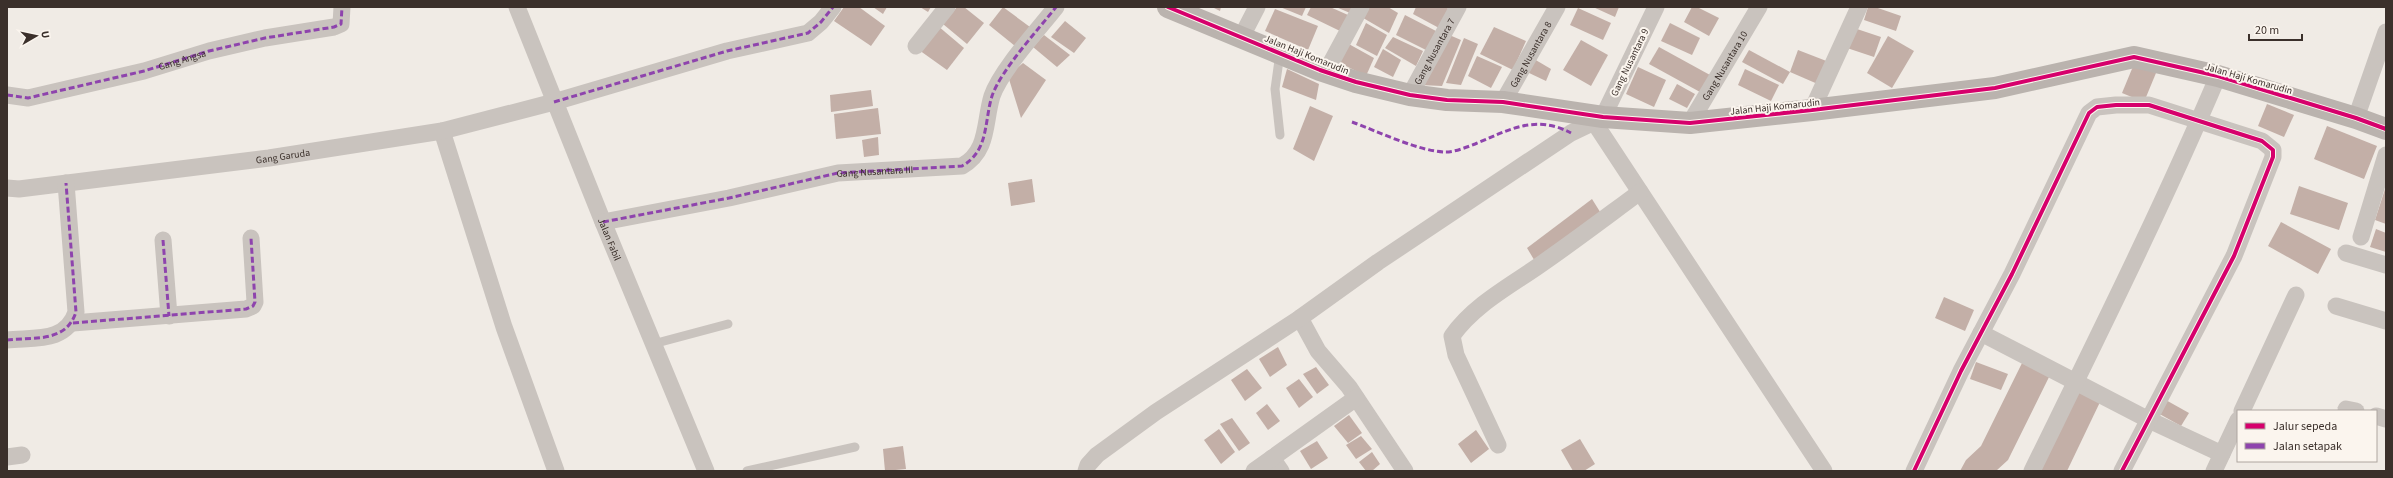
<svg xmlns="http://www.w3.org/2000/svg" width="2393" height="478" font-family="'Source Sans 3',sans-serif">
	<rect width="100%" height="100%" fill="#f0ebe5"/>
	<g fill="#c3afa7">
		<path d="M844 7H859L885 26 871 46 834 21Z"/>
		<path d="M873 7H887L883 14Z"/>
		<path d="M920 7H931L928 12Z"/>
		<path d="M957 7H964L984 23 967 44 943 24Z"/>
		<path d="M1003 7 1030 27 1015 46 989 25Z"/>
		<path d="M1212 7H1221L1220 11Z"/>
		<path d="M1280 7H1306L1302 16Z"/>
		<path d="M1311 7H1330L1348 15 1340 31 1307 15Z"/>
		<path d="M1336 7H1352L1350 13Z"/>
		<path d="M1363 7H1388L1398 13 1389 33 1358 15Z"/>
		<path d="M1416 7H1445L1449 9 1439 28 1413 14Z"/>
		<path d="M1593 7H1619L1615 17Z"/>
		<path d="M1692 7H1697L1719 18 1709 36 1684 22Z"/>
		<path d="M1868 7H1875L1901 16 1896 31 1864 20Z"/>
		<path d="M1578 8 1611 23 1603 40 1570 25Z"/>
		<path d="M1275 9 1318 26 1308 50 1265 31Z"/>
		<path d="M1405 15 1436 31 1426 50 1396 35Z"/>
		<path d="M1065 21 1086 38 1074 53 1051 37Z"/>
		<path d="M1366 23 1387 35 1377 56 1356 45Z"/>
		<path d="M1670 23 1700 38 1692 55 1661 41Z"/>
		<path d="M938 26 964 48 947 70 919 50Z"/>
		<path d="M1494 27 1526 41 1513 70 1480 54Z"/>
		<path d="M1854 28 1881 37 1874 57 1847 48Z"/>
		<path d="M1447 34 1461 40 1442 86 1421 85Z"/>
		<path d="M1044 35 1070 55 1057 67 1033 47Z"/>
		<path d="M1888 36 1914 51 1892 88 1867 73Z"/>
		<path d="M1393 37 1423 51 1416 66 1385 48Z"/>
		<path d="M1464 38 1478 44 1461 85 1446 83Z"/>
		<path d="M1581 40 1608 55 1591 86 1563 70Z"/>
		<path d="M1347 43 1374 58 1366 76 1338 62Z"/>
		<path d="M1659 47 1710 75 1700 92 1649 64Z"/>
		<path d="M1383 49 1401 60 1393 77 1374 67Z"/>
		<path d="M1749 50 1790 72 1783 84 1742 62Z"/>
		<path d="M1798 50 1829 62 1820 85 1790 72Z"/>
		<path d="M1477 56 1502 67 1491 88 1468 76Z"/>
		<path d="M1534 59 1551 69 1546 81 1527 72Z"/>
		<path d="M1023 63 1046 80 1021 118 1008 76Z"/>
		<path d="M2134 64 2156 73 2144 102 2122 93Z"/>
		<path d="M1638 67 1666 80 1654 107 1626 94Z"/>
		<path d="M1287 69 1319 84 1316 100 1282 87Z"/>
		<path d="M1745 69 1779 85 1771 101 1738 85Z"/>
		<path d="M1677 84 1695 94 1687 108 1669 99Z"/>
		<path d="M871 90 873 106 831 112 830 95Z"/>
		<path d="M2267 104 2294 115 2284 137 2258 126Z"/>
		<path d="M1310 106 1333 116 1314 161 1293 149Z"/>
		<path d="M878 108 881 134 836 139 834 114Z"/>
		<path d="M2327 126 2377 146 2364 179 2314 159Z"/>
		<path d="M878 137 879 155 864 157 862 140Z"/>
		<path d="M1032 179 1035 202 1011 206 1008 183Z"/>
		<path d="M2299 186 2348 203 2339 230 2290 214Z"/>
		<path d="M2386 186V224L2375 220Z"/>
		<path d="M1592 199 1602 215 1536 263 1527 248Z"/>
		<path d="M2281 222 2331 249 2318 274 2268 246Z"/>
		<path d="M2376 229 2386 233V252L2370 247Z"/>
		<path d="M1944 297 1974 310 1965 331 1935 318Z"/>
		<path d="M1278 347 1287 365 1270 377 1259 359Z"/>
		<path d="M2024 359 2051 373 2008 460 1996 471H1960L1966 460 1981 446Z"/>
		<path d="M1976 362 2008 374 2001 390 1970 379Z"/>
		<path d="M1316 367 1329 385 1317 394 1303 374Z"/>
		<path d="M1247 369 1262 388 1245 401 1231 380Z"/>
		<path d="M1299 379 1313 397 1299 408 1286 388Z"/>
		<path d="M2079 389 2101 400 2067 471H2040Z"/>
		<path d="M2164 399 2189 413 2181 426 2156 412Z"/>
		<path d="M1267 404 1280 421 1268 430 1256 413Z"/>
		<path d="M1349 415 1362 433 1348 443 1334 426Z"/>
		<path d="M1232 418 1250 443 1239 451 1220 424Z"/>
		<path d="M1219 429 1235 452 1221 464 1204 440Z"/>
		<path d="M1476 430 1489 449 1471 463 1458 444Z"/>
		<path d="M1361 436 1372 449 1356 459 1346 445Z"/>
		<path d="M1580 439 1595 464 1584 471H1573L1561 450Z"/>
		<path d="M1317 441 1328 458 1311 469 1300 451Z"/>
		<path d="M903 446 906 469 885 471 883 449Z"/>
		<path d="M1372 452 1380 464 1372 471H1366L1359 462Z"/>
	</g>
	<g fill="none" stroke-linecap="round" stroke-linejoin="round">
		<g stroke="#c9c3be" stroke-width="9">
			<path d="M1280 53 1275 89 1280 135"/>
			<path d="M653 344 728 324"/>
			<path d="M747 471 855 447"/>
		</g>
		<g stroke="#c9c3be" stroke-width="17">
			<path id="s1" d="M517 7 603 222 706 471"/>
			<path d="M1656 7 1603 117 1594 122 1824 471"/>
			<path d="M1242 36 1257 7"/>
			<path d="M916 46 947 7"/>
			<path d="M1326 72 1361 7"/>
			<path id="s2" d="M7 95 28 98 144 71 209 51 265 38 334 27 341 24 342 7"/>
			<path id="s3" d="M1410 95 1458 7"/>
			<path id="s4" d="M1503 102 1557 7"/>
			<path d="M1812 110 1859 7"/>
			<path d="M2356 118 2386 32"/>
			<path id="s5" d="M1690 123 1759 7"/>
			<path d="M442 131 504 327 556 471"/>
			<path id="s6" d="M7 188 19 189 269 158 442 131 554 102 727 51 808 33 821 22 833 7"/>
			<path d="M603 222 729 198 838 173 962 166C989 151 984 122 992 96 1001 70 1038 30 1056 7"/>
			<path d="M2361 237 2386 155"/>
			<path d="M163 240 169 316"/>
			<path d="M2346 253 2386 265"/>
			<path d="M2336 306 2386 321"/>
			<path d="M1300 318 1318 351 1349 387 1405 471"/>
			<path d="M73 323 246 309 253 306 255 302 251 238"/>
			<path d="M1981 333 2149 420 2222 454"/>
			<path d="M7 340C34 337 66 343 76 312L66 183"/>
			<path d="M2346 409 2356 411"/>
			<path d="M2242 411 2296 295"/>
			<path d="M2376 416 2386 419"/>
			<path d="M1498 445 1456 355 1452 336C1473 306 1508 287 1537 267 1572 243 1606 217 1640 192"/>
			<path d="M7 457 22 455"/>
			<path d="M1272 458 1281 471"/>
			<path d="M1086 471 1088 465 1097 455 1156 412 1300 318 1378 262 1571 133 1594 122"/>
			<path d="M1254 471 1356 398"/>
			<path d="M1914 471 1961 371 2012 274 2089 113 2097 107 2116 105H2149L2262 141 2273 150V157L2234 256 2122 471"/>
			<path d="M2032 471C2096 340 2161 210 2218 76"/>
			<path d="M2214 471 2238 420"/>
		</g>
		<path stroke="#bab3ae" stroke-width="22" d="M1168 7 1320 70 1356 82 1410 95 1447 100 1503 102 1603 117 1690 123 1812 110 1995 88 2134 57 2218 76 2356 118 2386 129"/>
		<g stroke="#8e44ad" stroke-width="3" stroke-dasharray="6 3" stroke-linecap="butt">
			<path d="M7 95 28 98 144 71 209 51 265 38 334 27 341 24 342 7"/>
			<path d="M554 102 727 51 808 33 821 22 833 7"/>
			<path d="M1352 122C1377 131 1420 152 1446 152 1455 152 1467 147 1475 144 1509 130 1535 114 1571 133"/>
			<path id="s7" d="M603 222 729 198 838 173 962 166C989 151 984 122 992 96 1001 70 1038 30 1056 7"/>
			<path d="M163 240 169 316"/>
			<path d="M73 323 246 309 253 306 255 302 251 238"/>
			<path d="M7 340C34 337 66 343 76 312L66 183"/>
		</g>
		<g stroke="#fbf5ee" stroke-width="6">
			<g id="cycleway">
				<path d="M1168 7 1320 70 1356 82 1410 95 1447 100 1503 102 1603 117 1690 123 1812 110 1995 88 2134 57 2218 76 2356 118 2386 129"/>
				<path d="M1914 471 1961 371 2012 274 2089 113 2097 107 2116 105H2149L2262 141 2273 150V157L2234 256 2122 471"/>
			</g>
		</g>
		<use href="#cycleway" stroke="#d6006c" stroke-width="4"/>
	</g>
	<g text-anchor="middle" stroke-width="4" stroke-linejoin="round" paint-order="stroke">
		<g font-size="10" fill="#3b302b" stroke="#fbf5ee">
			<text dy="4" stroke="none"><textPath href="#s3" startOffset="50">Gang Nusantara 7</textPath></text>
			<text transform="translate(1307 54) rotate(22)" y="4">Jalan Haji Komarudin</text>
			<text dy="4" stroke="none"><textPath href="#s4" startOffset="55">Gang Nusantara 8</textPath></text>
			<text dy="4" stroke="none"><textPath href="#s2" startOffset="180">Gang Angsa</textPath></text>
			<text transform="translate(1629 62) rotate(-64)" y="4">Gang Nusantara 9</text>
			<text dy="4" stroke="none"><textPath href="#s5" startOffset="67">Gang Nusantara 10</textPath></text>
			<text transform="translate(2249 78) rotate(16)" y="4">Jalan Haji Komarudin</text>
			<text transform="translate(1775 106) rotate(-6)" y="4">Jalan Haji Komarudin</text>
			<text dy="4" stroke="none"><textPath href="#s6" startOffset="278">Gang Garuda</textPath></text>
			<text dy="4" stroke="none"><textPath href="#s7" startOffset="277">Gang Nusantara III</textPath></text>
			<text dy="4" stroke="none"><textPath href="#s1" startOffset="250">Jalan Fabil</textPath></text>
		</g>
	</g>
	<rect width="2393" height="478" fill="none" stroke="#3b302b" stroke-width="16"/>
	<rect x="2237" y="410" width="140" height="52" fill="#fbf5ee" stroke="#aea6a0"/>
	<rect x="2245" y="423" width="20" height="6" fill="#d6006c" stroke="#aea6a0"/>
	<text x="2273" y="430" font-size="12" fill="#3b302b">Jalur sepeda</text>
	<rect x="2245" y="443" width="20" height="6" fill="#8e44ad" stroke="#aea6a0"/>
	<text x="2273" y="450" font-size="12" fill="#3b302b">Jalan setapak</text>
	<g transform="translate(36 36) rotate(81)" stroke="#fbf5ee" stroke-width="3" paint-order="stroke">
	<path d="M0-3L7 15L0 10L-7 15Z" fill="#3b302b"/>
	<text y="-6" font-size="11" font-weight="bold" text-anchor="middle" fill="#3b302b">U</text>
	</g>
	<path d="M2249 34v6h53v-6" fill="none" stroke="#3b302b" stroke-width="2"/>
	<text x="2255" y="34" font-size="12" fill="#3b302b" stroke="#fbf5ee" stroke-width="3" paint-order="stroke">20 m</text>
</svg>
